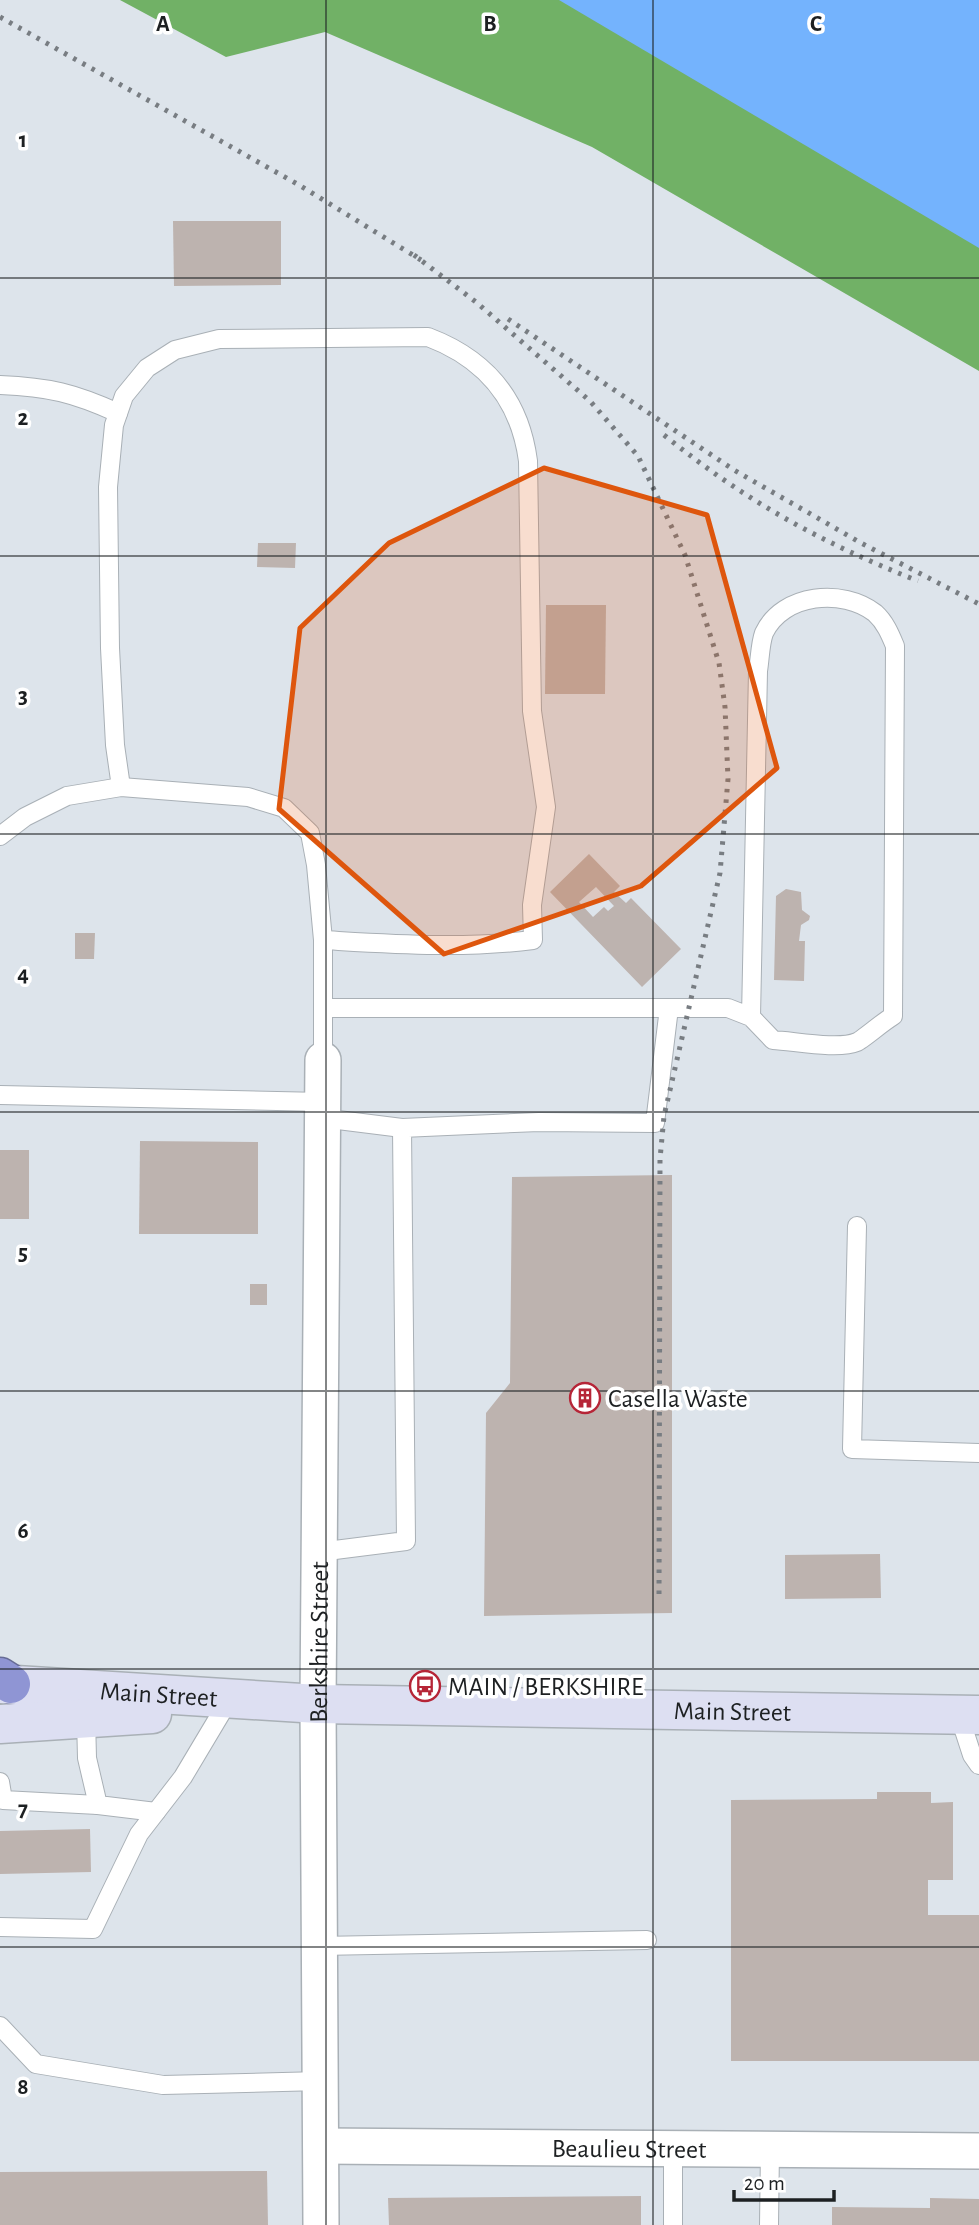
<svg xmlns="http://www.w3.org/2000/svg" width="979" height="2225" font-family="'Alegreya Sans',sans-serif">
	<rect width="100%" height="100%" fill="#dde4eb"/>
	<path fill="#71b166" d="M120 0H564L979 244V371L592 147 325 32 226 57Z"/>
	<path fill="#74b3fd" d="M559 0H979V248Z"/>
	<g fill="#bdb3af" fill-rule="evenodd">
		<path d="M173 221H281V285L174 286Z"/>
		<path d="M258 543H296L295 568 257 567Z"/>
		<path d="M546 605H606L605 694H545Z"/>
		<path d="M589 854 620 886 614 892 626 903 631 898 681 949 642 987 550 892ZM596 887 614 906 608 911 604 907 593 917 579 902Z"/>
		<path d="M786 889 801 892 802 910 810 916 809 920 801 925 799 941H805L804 981 774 980 776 896Z"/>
		<path d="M75 933H95L94 959H75Z"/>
		<path d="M140 1141 258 1142V1234H139Z"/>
		<rect x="0" y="1150" width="29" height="69"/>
		<path d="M672 1175V1613L484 1616 486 1413 510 1383 512 1177Z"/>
		<rect x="250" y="1284" width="17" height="21"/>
		<path d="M880 1554 881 1598 785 1599V1555Z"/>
		<path d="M877 1792H931V1803L953 1802V1880H928V1915H979V2061H731V1800L877 1799Z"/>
		<path d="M90 1829 91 1872 0 1874V1831Z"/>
		<path d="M267 2171 268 2225H0V2172Z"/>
		<path d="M641 2196V2225H389L388 2198Z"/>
		<path d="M930 2198 979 2199V2225H832V2207L930 2208Z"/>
	</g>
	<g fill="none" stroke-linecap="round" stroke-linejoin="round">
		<g stroke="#a9b0b6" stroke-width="20">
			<g id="lane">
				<path d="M0 385C49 387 74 393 118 413"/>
				<path d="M121 787 115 745 110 648 108 487 114 425 124 396 147 368 175 350 219 339 428 337C486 359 520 400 528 461L532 711 546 807 532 905 533 940C463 949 394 944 323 940"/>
				<path d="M0 836 25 817 67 796 121 787 248 797 284 808 310 833 316 865 323 940V1060"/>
				<path d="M323 1008H728L751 1017 773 1040C794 1041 838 1050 857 1042 862 1040 884 1021 893 1016L895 646C890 634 885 622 875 613 843 588 783 593 764 633 760 644 760 659 758 671L751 1017"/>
				<path d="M0 1095 323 1102"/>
				<path d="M322 1118 402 1128"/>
				<path d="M857 1226 852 1449 979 1453"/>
				<path d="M319 1552 406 1541 402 1128 539 1122 655 1123 669 1008"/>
				<path d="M959 1715 972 1755 979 1765"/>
				<path d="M86 1718 87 1758 98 1805 156 1812"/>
				<path d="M0 1782 3 1800 98 1805"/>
				<path d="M0 1927 93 1929 139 1834 183 1777 223 1710"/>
				<path d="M319 1946 647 1940"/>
				<path d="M0 2026 36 2064 163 2085 321 2081"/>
				<path d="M673 2225V2148"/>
				<path d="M769 2225 770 2149"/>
			</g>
		</g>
		<g stroke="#a9b0b6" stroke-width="38">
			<g id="street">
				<path id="s1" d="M321 2146 979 2151"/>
				<path id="s2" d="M321 2225 318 1704 323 1060"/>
			</g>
		</g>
		<g stroke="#a9b0b6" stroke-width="41">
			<g id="secondary">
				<path id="s3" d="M0 1684 318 1704 979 1715"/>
				<path d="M0 1724 152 1714"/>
			</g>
		</g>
		<g stroke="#676c96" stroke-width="41">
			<path id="highway" d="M0 1677 11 1684"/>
		</g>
		<use href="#lane" stroke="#fff" stroke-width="18"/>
		<use href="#street" stroke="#fff" stroke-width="35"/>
		<use href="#secondary" stroke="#dddff2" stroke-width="38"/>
		<use href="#highway" stroke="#8f95d4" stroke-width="38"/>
		<g stroke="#787d82" stroke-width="5" stroke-dasharray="3.5 7" stroke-linecap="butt">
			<path d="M0 17 299 185 421 260"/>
			<path d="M414 255 476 302 590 401 638 456 685 555 719 663 725 707 728 779 720 873 664 1116 660 1159 659 1599"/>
			<path d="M508 319 734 470 861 543 979 604"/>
			<path d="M664 435C747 502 820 542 918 581"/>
		</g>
	</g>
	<path fill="#de560d" fill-opacity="0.2" stroke="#de560d" stroke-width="5" stroke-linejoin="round" d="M544 468 707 515 777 768 641 886 444 954 279 809 300 628 389 543Z"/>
	<path fill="none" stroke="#1d2022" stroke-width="2" stroke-opacity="0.55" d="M326 0V2225M653 0V2225M0 278H979M0 556H979M0 834H979M0 1112H979M0 1391H979M0 1669H979M0 1947H979"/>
	<defs>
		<g id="building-ring" transform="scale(1.575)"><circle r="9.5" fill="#fff" stroke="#b62537" stroke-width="1.5"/><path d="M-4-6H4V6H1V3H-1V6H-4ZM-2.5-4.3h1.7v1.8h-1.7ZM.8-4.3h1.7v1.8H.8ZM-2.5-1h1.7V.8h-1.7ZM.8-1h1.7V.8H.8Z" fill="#b62537"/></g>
		<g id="bus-ring" transform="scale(1.575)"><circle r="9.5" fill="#fff" stroke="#b62537" stroke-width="1.5"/><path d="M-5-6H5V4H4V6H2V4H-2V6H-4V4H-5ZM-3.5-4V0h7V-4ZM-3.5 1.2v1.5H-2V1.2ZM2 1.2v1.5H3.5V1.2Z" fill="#b62537"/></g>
	</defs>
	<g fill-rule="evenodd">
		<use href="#building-ring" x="585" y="1398"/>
		<use href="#bus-ring" x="425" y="1686"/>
	</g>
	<g text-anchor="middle" stroke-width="7" stroke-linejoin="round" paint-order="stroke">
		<g font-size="26" fill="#1d2022" stroke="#fff" text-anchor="start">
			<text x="608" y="1407">Casella Waste</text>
			<text x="448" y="1695">MAIN / BERKSHIRE</text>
		</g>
		<g font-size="26" fill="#1d2022" stroke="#fff">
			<text dy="9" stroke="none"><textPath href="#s2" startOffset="583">Berkshire Street</textPath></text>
			<text dy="9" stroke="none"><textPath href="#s3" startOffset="159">Main Street</textPath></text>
			<text dy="9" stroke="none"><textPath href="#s3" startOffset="733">Main Street</textPath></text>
			<text dy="9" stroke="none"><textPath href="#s1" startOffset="308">Beaulieu Street</textPath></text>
		</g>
	</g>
	<g font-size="23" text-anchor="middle" font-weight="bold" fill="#1d2022" stroke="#fff" stroke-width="7" stroke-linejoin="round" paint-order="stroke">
		<text x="163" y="31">A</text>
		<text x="490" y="31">B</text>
		<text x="816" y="31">C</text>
		<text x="23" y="147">1</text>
		<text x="23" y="425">2</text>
		<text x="23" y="703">3</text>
		<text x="23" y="981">4</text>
		<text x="23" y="1260">5</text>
		<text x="23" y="1538">6</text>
		<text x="23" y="1816">7</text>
		<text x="23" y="2094">8</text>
	</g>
	<path d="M734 2190v10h100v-10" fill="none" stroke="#1d2022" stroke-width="3.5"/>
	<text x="744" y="2190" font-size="21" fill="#1d2022" stroke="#ffffff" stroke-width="5" paint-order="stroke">20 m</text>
</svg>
